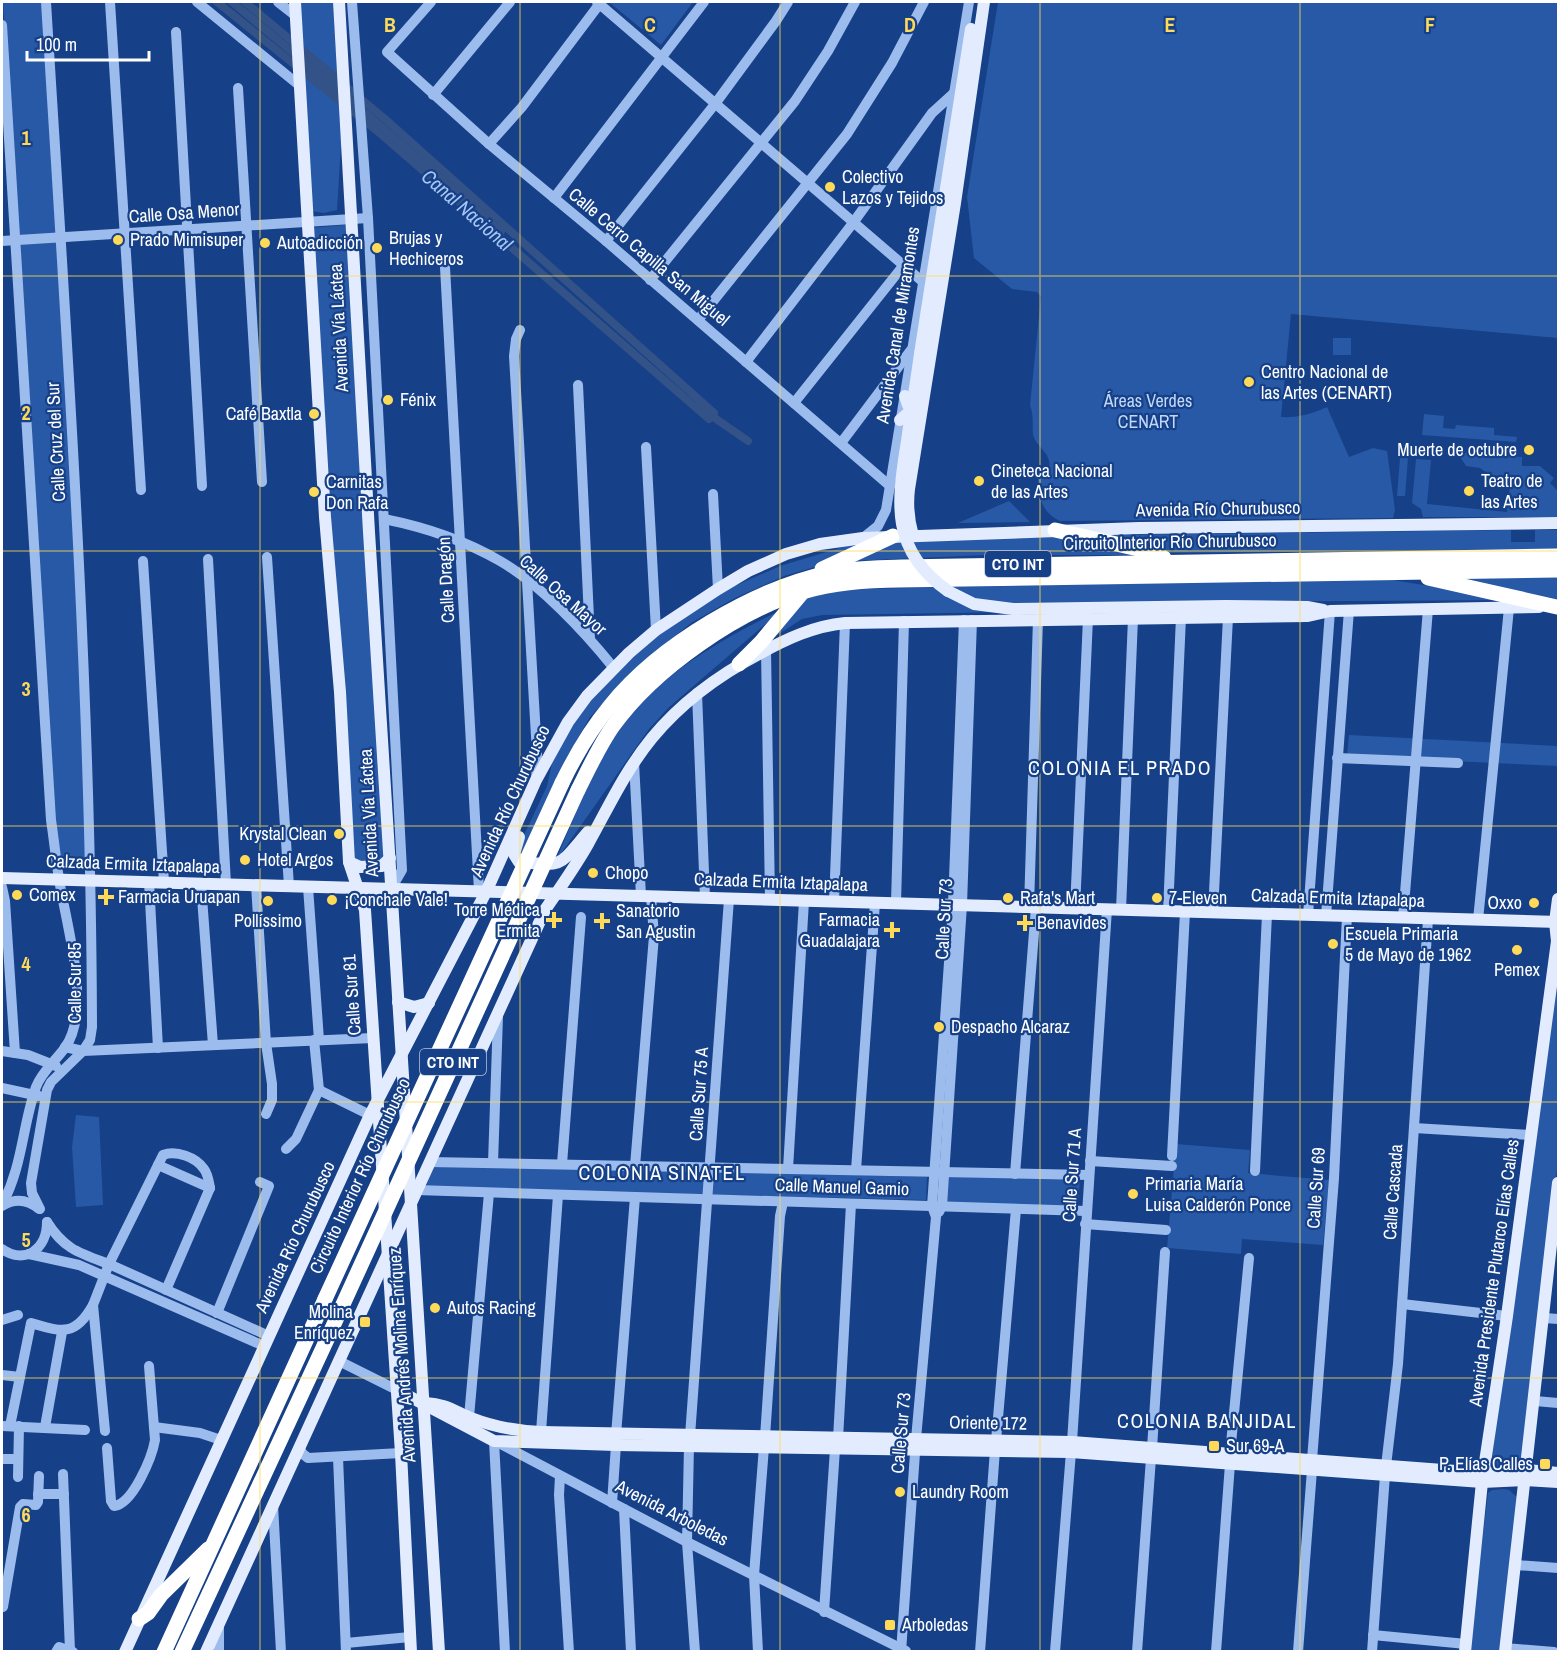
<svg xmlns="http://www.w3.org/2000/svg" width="1560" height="1653" font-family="'Archivo Narrow',sans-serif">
	<rect width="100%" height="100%" fill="#164087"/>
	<g fill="#2859a6">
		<path d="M3 2H44L58 224 90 866H58L32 506Z"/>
		<path d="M301 2H333L341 145 337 210 324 213 311 211Z"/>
		<path d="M609 2H693L661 45Z"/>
		<path d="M998 2H1558V338L1291 314 1281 417C1297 418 1312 414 1327 407L1349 457 1373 448 1387 451 1395 510 1393 518 1060 521C1043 514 1037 496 1038 479 1066 460 1034 448 1033 434 1032 422 1034 417 1030 405L1041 297 1037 292 1012 289 974 258 967 197Z"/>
		<path d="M346 225 384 853 379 863 359 864 352 855 309 228Z"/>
		<rect x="1333" y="338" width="18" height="17"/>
		<path d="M1424 414 1444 416 1443 428 1455 429 1456 425 1494 428V435L1517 437 1516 442 1422 435Z"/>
		<path d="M1457 452 1522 457V466H1540L1554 478 1550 483 1558 491V517H1423L1421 509 1412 503 1416 459 1431 460 1427 504 1507 512 1511 477 1490 475 1480 468 1466 466Z"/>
		<path d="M1400 458H1408L1405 496H1397Z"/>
		<path d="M1009 501 1030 522 958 523Z"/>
		<path d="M1511 530V542H1535V530H1558V549L1171 553 1100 535Z"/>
		<path d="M1050 537 1075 539 1143 555H985L849 561 896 542Z"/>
		<path d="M870 542 815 567 784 576 735 598 691 623 635 669 590 717 563 764 521 856 518 848 547 786 552 763 581 709 628 659 685 614 730 588 780 566 853 544Z"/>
		<path d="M1558 577V599L1447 578Z"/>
		<path d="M1380 578 1517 600 1012 603V612L822 615 802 619 771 639 806 599 829 592 862 589Z"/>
		<path d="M783 609 668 708 649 729 555 862C574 819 590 774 616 735 656 675 720 640 783 609Z"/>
		<path d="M1349 735 1558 746V766L1347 756Z"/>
		<path d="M1558 948V1159L1526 1463C1518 1468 1501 1467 1492 1464L1491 1458Z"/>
		<path d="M76 1115 99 1117 103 1205 76 1207 72 1147Z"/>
		<path d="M1176 1144 1250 1150 1248 1173 1329 1180 1323 1245 1242 1239 1241 1254 1167 1248Z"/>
		<path d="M433 1163 927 1177 926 1200 426 1188Z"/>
		<path d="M947 1176 1080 1179 1078 1206 945 1203Z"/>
		<path d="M1504 1489 1509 1490 1519 1499 1502 1651 1469 1652 1488 1493 1492 1490Z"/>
	</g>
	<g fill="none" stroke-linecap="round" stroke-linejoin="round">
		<g stroke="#335287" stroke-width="8">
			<path d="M217 2 382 135 709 419 714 413 385 119 245 2"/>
			<path d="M232 2 368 115 501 231"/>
			<path d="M709 414 748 441"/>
		</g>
		<g stroke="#9cbcee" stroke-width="10">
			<path d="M110 2 141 490"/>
			<path d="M197 2 300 86"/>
			<path d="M278 2 296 16"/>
			<path d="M352 2 368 218 402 870 391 889"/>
			<path d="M431 2 387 52 489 144 606 241 890 486"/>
			<path d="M597 2 923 282"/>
			<path d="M2 25 51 820C54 840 56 860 59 879 66 923 87 992 72 1034 65 1055 44 1066 36 1087 22 1127 23 1165 2 1205"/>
			<path d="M176 32 202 486"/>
			<path d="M238 88 262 482"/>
			<path d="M433 95 510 2"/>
			<path d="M489 144 522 107 601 2"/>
			<path d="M554 198 704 2"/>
			<path d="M2 241 368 218"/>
			<path d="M606 241 715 104 776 21 788 2"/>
			<path d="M445 267 479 891"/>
			<path d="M650 280 795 101 828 51 855 2"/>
			<path d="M698 320 847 134 892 63 924 2"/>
			<path d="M520 330 516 339 514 356 537 754 536 778"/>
			<path d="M746 362 853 223 932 113 954 93"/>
			<path d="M578 385 590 639"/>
			<path d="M794 403 903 266"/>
			<path d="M841 443 911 350"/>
			<path d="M646 447 656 630"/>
			<path d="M713 494 718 589"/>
			<path d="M384 519C424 527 464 540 500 561 540 584 584 631 613 667"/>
			<path d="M863 538 878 526 886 510 969 2"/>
			<path d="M267 557 289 886"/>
			<path d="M208 559 226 884"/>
			<path d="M143 561 164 882"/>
			<path d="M766 650 770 900"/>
			<path d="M697 693 705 898"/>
			<path d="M1337 758 1458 763"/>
			<path d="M634 762 641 896"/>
			<path d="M149 882 158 1048"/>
			<path d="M201 884 213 1045"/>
			<path d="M256 885 266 1043 272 1084V1100L266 1114"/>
			<path d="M2 887 5 901 15 1053"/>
			<path d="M308 887 319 1040"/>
			<path d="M834 902 845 623"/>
			<path d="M896 903 904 621"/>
			<path d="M1029 907 1038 619"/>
			<path d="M1075 909 1088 618"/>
			<path d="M1121 910 1133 618"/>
			<path d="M1168 911 1181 617"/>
			<path d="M1213 912 1228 617"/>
			<path d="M1308 915 1330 611"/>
			<path d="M1326 916 1349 610"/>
			<path d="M1403 918 1428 609"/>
			<path d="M1478 920 1509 608"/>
			<path d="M65 1047 83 1051 373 1038"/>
			<path d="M2 1051 28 1055 56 1066"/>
			<path d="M2 1088 39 1096"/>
			<path d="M319 1090 370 1115"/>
			<path d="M1414 1128 1531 1135"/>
			<path d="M286 1149 296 1139 319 1090 314 1040"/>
			<path d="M1172 1156 1185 912"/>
			<path d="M1090 1161 1172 1166"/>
			<path d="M430 1162 1089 1175"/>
			<path d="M493 1163 498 1016"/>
			<path d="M562 1164 581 917"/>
			<path d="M158 1165 210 1188"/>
			<path d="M635 1166 654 936 651 896"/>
			<path d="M788 1169 804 901"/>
			<path d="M856 1170 875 903"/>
			<path d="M1255 1171 1267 914"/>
			<path d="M1015 1174 1036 907"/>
			<path d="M416 1190 1086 1211"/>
			<path d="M2 1206C15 1198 27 1199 39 1209"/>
			<path d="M40 1209 32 1193 31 1183 47 1090 51 1082 83 1051 90 1040 92 1027C91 685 67 343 46 2"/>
			<path d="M939 1212 942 1206 962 905 972 620"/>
			<path d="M47 1222C64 1249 79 1253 109 1264L269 1336"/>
			<path d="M1085 1224 1166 1230"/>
			<path d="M2 1249C25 1265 47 1249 47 1222"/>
			<path d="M29 1254 79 1265 264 1346"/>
			<path d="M166 1290 210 1188"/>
			<path d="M1402 1304 1507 1316"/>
			<path d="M217 1313 269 1186 260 1182"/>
			<path d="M1544 1318 1558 1319"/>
			<path d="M2 1320 18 1315"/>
			<path d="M339 1361 397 1390"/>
			<path d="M2 1375 20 1377"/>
			<path d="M1535 1401 1558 1403"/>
			<path d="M469 1417 489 1193"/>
			<path d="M2 1426 85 1430"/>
			<path d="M10 1426 31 1323C62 1332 75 1337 93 1305"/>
			<path d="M45 1427 62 1332"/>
			<path d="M154 1427 200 1433 221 1440"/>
			<path d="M105 1431 93 1305 109 1264 163 1155C176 1150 196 1157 204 1169 208 1174 209 1182 210 1188"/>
			<path d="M541 1432 558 1195"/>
			<path d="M616 1435 635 1197"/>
			<path d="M690 1436 729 899"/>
			<path d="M765 1437 780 1216 783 1202"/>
			<path d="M838 1439 851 1204"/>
			<path d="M494 1441 505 1652"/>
			<path d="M495 1441 687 1542 906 1651"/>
			<path d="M996 1441 1016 1209"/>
			<path d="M1072 1442 1107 909"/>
			<path d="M689 1445 687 1542 695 1652"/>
			<path d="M107 1448 111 1501 114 1506C133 1504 152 1457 155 1440L149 1366"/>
			<path d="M299 1448 303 1454 308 1458 401 1453"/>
			<path d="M1152 1448 1165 1252"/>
			<path d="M1230 1454 1249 1258"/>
			<path d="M338 1457 346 1652"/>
			<path d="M2 1459H17"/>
			<path d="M1312 1460 1334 1178 1347 916"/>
			<path d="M1386 1466 1398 1364 1428 919"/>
			<path d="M63 1474 70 1651"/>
			<path d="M560 1476 559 1495 569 1652"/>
			<path d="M18 1477 19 1426"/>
			<path d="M38 1494H64"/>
			<path d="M612 1503 616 1445"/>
			<path d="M273 1505 281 1652"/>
			<path d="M624 1509 631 1652"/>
			<path d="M1516 1565 1558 1568"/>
			<path d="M3 1607 20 1507 23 1504 36 1505 38 1502 39 1476"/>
			<path d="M824 1612 835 1449"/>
			<path d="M1373 1635 1466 1644"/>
			<path d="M346 1643 410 1637"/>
			<path d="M1505 1648 1554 1652"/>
			<path d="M56 1652 59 1647 73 1652"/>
			<path d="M219 1652V1625"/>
			<path d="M758 1652 754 1575 764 1447"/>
			<path d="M901 1652 916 1439 936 1217 932 1206 953 905 964 620"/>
			<path d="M980 1652 995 1450"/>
			<path d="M1055 1652 1071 1452"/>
			<path d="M1137 1652 1151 1458"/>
			<path d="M1216 1652 1230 1464"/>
			<path d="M1298 1652 1312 1470"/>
			<path d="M1372 1652 1385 1475"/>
		</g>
		<g stroke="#e3ecff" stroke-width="12">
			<path d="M295 2 325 517 340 692 349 862 365 910 401 1453 411 1652"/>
			<path d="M339 2 369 532 439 1652"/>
			<path d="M920 354 971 29"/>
			<path d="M905 396 908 405 914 407 921 405"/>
			<path d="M900 420 907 414 917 418"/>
			<path d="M913 536C908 519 907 506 909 489L955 203 984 2"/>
			<path d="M948 591 974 604 1013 609 1226 606 1307 607 1323 610"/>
			<path d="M519 837 514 854 519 862C565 866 558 867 588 832"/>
			<path d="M349 862 360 867 382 866 390 858"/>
			<path d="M2 878 1558 922"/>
			<path d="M398 1002 414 1007 429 1003"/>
			<path d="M397 1390 494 1441 616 1445 1071 1452 1482 1482 1525 1480 1558 1482"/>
			<path d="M426 1403C445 1404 454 1411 471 1418 494 1427 516 1431 541 1432L1072 1442 1483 1473 1527 1470 1558 1473"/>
			<path d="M125 1652 370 1115 486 892 536 780 568 722 587 696 629 653 656 630 718 589 748 571 786 554 820 544 863 538 1139 528 1558 523"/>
			<path d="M206 1652 545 910C560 888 575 867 588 844 608 808 625 771 652 738 681 703 719 675 759 654 786 639 814 626 845 623L1308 616 1330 611 1539 607"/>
			<path d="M1465 1652 1482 1482 1507 1316 1557 941 1555 922 1558 899"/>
			<path d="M1505 1652 1558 1183"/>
		</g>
		<g stroke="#fff" stroke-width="15">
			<path d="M1055 530 1147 551 1164 558"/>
			<path d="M822 569 893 536"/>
			<path d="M1428 578 1557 607"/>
			<path d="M739 664 761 642 802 593"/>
			<path d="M562 783C575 756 590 730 610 706 659 645 756 587 833 572 855 568 878 568 901 567L1558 556"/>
			<path d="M578 790C589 768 599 746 613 726 653 670 739 609 806 591 837 582 869 580 901 580L1558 570"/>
			<path d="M139 1619 148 1613 161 1595 208 1549"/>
			<path d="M164 1652 325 1299"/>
			<path d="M182 1652 329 1335"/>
		</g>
		<path stroke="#e3ecff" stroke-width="12" d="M920 354C916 383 911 412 907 441 897 503 890 550 948 591"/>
		<g stroke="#fff" stroke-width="15">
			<path d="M325 1299 562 783"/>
			<path d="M329 1335 578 790"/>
		</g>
	</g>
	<path fill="none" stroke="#ffda59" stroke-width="1.5" stroke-opacity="0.55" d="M260 2V1652M520 2V1652M780 2V1652M1040 2V1652M1300 2V1652M2 276H1558M2 551H1558M2 826H1558M2 1102H1558M2 1378H1558"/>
	<g fill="#ffda59" stroke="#164087" stroke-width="2">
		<circle cx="830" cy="187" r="6"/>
		<circle cx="118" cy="240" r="6"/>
		<circle cx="265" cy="243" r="6"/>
		<circle cx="377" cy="248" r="6"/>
		<circle cx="1249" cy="382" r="6"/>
		<circle cx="388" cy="400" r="6"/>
		<circle cx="314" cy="414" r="6"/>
		<circle cx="1529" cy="450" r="6"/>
		<circle cx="979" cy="481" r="6"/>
		<circle cx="1469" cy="491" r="6"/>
		<circle cx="314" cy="492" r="6"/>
		<circle cx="339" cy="834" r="6"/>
		<circle cx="245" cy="860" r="6"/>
		<circle cx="593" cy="873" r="6"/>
		<circle cx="17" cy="895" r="6"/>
		<path d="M103 888h6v6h6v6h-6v6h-6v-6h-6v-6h6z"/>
		<circle cx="1008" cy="898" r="6"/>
		<circle cx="1157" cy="898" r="6"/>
		<circle cx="332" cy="900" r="6"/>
		<circle cx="268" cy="901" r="6"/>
		<circle cx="1534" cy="903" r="6"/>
		<path d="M551 911h6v6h6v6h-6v6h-6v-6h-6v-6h6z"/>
		<path d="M599 912h6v6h6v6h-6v6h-6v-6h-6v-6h6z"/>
		<path d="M1022 914h6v6h6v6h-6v6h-6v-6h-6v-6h6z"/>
		<path d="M889 921h6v6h6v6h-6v6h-6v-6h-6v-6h6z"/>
		<circle cx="1333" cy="944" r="6"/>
		<circle cx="1517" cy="950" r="6"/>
		<circle cx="939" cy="1027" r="6"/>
		<circle cx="1133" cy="1194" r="6"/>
		<circle cx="435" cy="1308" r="6"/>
		<rect x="359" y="1316" width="12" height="12" rx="3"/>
		<rect x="1208" y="1440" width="12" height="12" rx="3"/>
		<rect x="1539" y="1458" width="12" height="12" rx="3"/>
		<circle cx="900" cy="1492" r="6"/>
		<rect x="884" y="1619" width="12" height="12" rx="3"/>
	</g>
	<g text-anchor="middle" stroke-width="4.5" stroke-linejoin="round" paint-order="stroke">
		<g fill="#164087" stroke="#b9c6db" stroke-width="1.5">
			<rect x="985" y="551" width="66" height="26" rx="4.5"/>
			<rect x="420" y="1049" width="66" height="26" rx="4.5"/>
		</g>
		<g font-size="16" font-weight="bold" fill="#fff">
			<text x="1018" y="570">CTO INT</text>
			<text x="453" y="1068">CTO INT</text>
		</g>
		<g font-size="18" fill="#fff" stroke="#164087" text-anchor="start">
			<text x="842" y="183">Colectivo<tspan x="842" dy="21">Lazos y Tejidos</tspan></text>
			<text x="389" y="244">Brujas y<tspan x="389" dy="21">Hechiceros</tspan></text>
			<text x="130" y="246">Prado Mimisuper</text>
			<text x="277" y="249">Autoadicción</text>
			<text x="1261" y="378">Centro Nacional de<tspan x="1261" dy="21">las Artes (CENART)</tspan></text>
			<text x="400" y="406">Fénix</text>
			<text x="302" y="420" text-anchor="end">Café Baxtla</text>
			<text x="1517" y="456" text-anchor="end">Muerte de octubre</text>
			<text x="991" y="477">Cineteca Nacional<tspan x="991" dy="21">de las Artes</tspan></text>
			<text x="1481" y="487">Teatro de<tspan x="1481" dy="21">las Artes</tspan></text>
			<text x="326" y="488">Carnitas<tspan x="326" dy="21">Don Rafa</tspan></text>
			<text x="327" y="840" text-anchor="end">Krystal Clean</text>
			<text x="257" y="866">Hotel Argos</text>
			<text x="605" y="879">Chopo</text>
			<text x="29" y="901">Comex</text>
			<text x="118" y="903">Farmacia Uruapan</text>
			<text x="1020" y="904">Rafa's Mart</text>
			<text x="1169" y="904">7-Eleven</text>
			<text x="344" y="906">¡Conchale Vale!</text>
			<text x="1522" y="909" text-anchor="end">Oxxo</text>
			<text x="540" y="916" text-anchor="end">Torre Médica<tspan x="540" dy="21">Ermita</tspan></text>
			<text x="616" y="917">Sanatorio<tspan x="616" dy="21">San Agustin</tspan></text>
			<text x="880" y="926" text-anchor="end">Farmacia<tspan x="880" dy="21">Guadalajara</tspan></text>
			<text x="268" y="927" text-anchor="middle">Pollíssimo</text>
			<text x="1037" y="929">Benavides</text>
			<text x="1345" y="940">Escuela Primaria<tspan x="1345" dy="21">5 de Mayo de 1962</tspan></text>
			<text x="1517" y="976" text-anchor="middle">Pemex</text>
			<text x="951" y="1033">Despacho Alcaraz</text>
			<text x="1145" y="1190">Primaria María<tspan x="1145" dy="21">Luisa Calderón Ponce</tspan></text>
			<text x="447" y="1314">Autos Racing</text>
			<text x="353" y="1318" text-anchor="end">Molina<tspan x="353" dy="21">Enríquez</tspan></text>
			<text x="1226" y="1452">Sur 69-A</text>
			<text x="1533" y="1470" text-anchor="end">P. Elías Calles</text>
			<text x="912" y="1498">Laundry Room</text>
			<text x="902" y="1631">Arboledas</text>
		</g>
		<g font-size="18" fill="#fff" stroke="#164087">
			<text transform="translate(184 213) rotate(-4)" y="6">Calle Osa Menor</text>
			<text transform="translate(649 257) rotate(40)" y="6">Calle Cerro Capilla San Miguel</text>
			<text transform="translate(898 325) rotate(-81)" y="6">Avenida Canal de Miramontes</text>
			<text transform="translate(339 328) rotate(-93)" y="6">Avenida Vía Láctea</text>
			<text transform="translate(56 442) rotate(-93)" y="6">Calle Cruz del Sur</text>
			<text transform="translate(1218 509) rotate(-1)" y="6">Avenida Río Churubusco</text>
			<text transform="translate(1170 542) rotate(-1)" y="6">Circuito Interior Río Churubusco</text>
			<text transform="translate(446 580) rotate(-93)" y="6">Calle Dragón</text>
			<text transform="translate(563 595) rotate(42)" y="6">Calle Osa Mayor</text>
			<text transform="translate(510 801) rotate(-65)" y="6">Avenida Río Churubusco</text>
			<text transform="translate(369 813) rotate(-93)" y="6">Avenida Vía Láctea</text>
			<text transform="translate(133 864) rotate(2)" y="6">Calzada Ermita Iztapalapa</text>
			<text transform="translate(781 882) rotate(2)" y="6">Calzada Ermita Iztapalapa</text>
			<text transform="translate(1338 898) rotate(2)" y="6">Calzada Ermita Iztapalapa</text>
			<text transform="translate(944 919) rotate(-87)" y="6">Calle Sur 73</text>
			<text transform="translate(75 983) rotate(-90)" y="6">Calle Sur 85</text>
			<text transform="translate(352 995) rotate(-94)" y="6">Calle Sur 81</text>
			<text transform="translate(699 1094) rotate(-86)" y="6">Calle Sur 75 A</text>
			<text transform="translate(1072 1175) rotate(-86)" y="6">Calle Sur 71 A</text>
			<text transform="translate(360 1176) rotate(-65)" y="6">Circuito Interior Río Churubusco</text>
			<text transform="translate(842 1187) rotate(2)" y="6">Calle Manuel Gamio</text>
			<text transform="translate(1316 1188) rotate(-86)" y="6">Calle Sur 69</text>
			<text transform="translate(1393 1192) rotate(-86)" y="6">Calle Cascada</text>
			<text transform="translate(295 1237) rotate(-65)" y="6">Avenida Río Churubusco</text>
			<text transform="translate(1494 1273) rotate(-82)" y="6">Avenida Presidente Plutarco Elías Calles</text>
			<text transform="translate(402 1355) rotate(-94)" y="6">Avenida Andrés Molina Enríquez</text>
			<text transform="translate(988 1423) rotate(1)" y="6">Oriente 172</text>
			<text transform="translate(901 1433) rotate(-85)" y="6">Calle Sur 73</text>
			<text transform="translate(672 1513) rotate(27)" y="6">Avenida Arboledas</text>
		</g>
		<g font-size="18" fill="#c2d8fa" stroke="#164087">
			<text x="1148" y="407">Áreas Verdes<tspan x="1148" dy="21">CENART</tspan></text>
		</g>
		<g font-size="20" font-style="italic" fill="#a7c6f6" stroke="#164087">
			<text transform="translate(467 210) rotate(41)" y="7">Canal Nacional</text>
		</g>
		<g font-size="20" letter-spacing="1.5" fill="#fff" stroke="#164087">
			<text x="1120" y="775">COLONIA EL PRADO</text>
			<text x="662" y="1180">COLONIA SINATEL</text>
			<text x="1207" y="1428">COLONIA BANJIDAL</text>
		</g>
	</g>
	<g font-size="20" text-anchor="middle" font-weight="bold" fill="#ffda59" stroke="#164087" stroke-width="4.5" stroke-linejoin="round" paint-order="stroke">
		<text x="390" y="32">B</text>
		<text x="650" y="32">C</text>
		<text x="910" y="32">D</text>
		<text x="1170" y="32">E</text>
		<text x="1430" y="32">F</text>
		<text x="26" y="145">1</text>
		<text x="26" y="420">2</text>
		<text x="26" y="696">3</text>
		<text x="26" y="971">4</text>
		<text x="26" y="1247">5</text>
		<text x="26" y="1522">6</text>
	</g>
	<rect width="1560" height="1653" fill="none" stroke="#ffffff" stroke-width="6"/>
	<path d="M27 51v9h122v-9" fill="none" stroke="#ffffff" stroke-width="3"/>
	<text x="36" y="51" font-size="18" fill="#ffffff" stroke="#164087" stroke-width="4.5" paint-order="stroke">100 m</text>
</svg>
